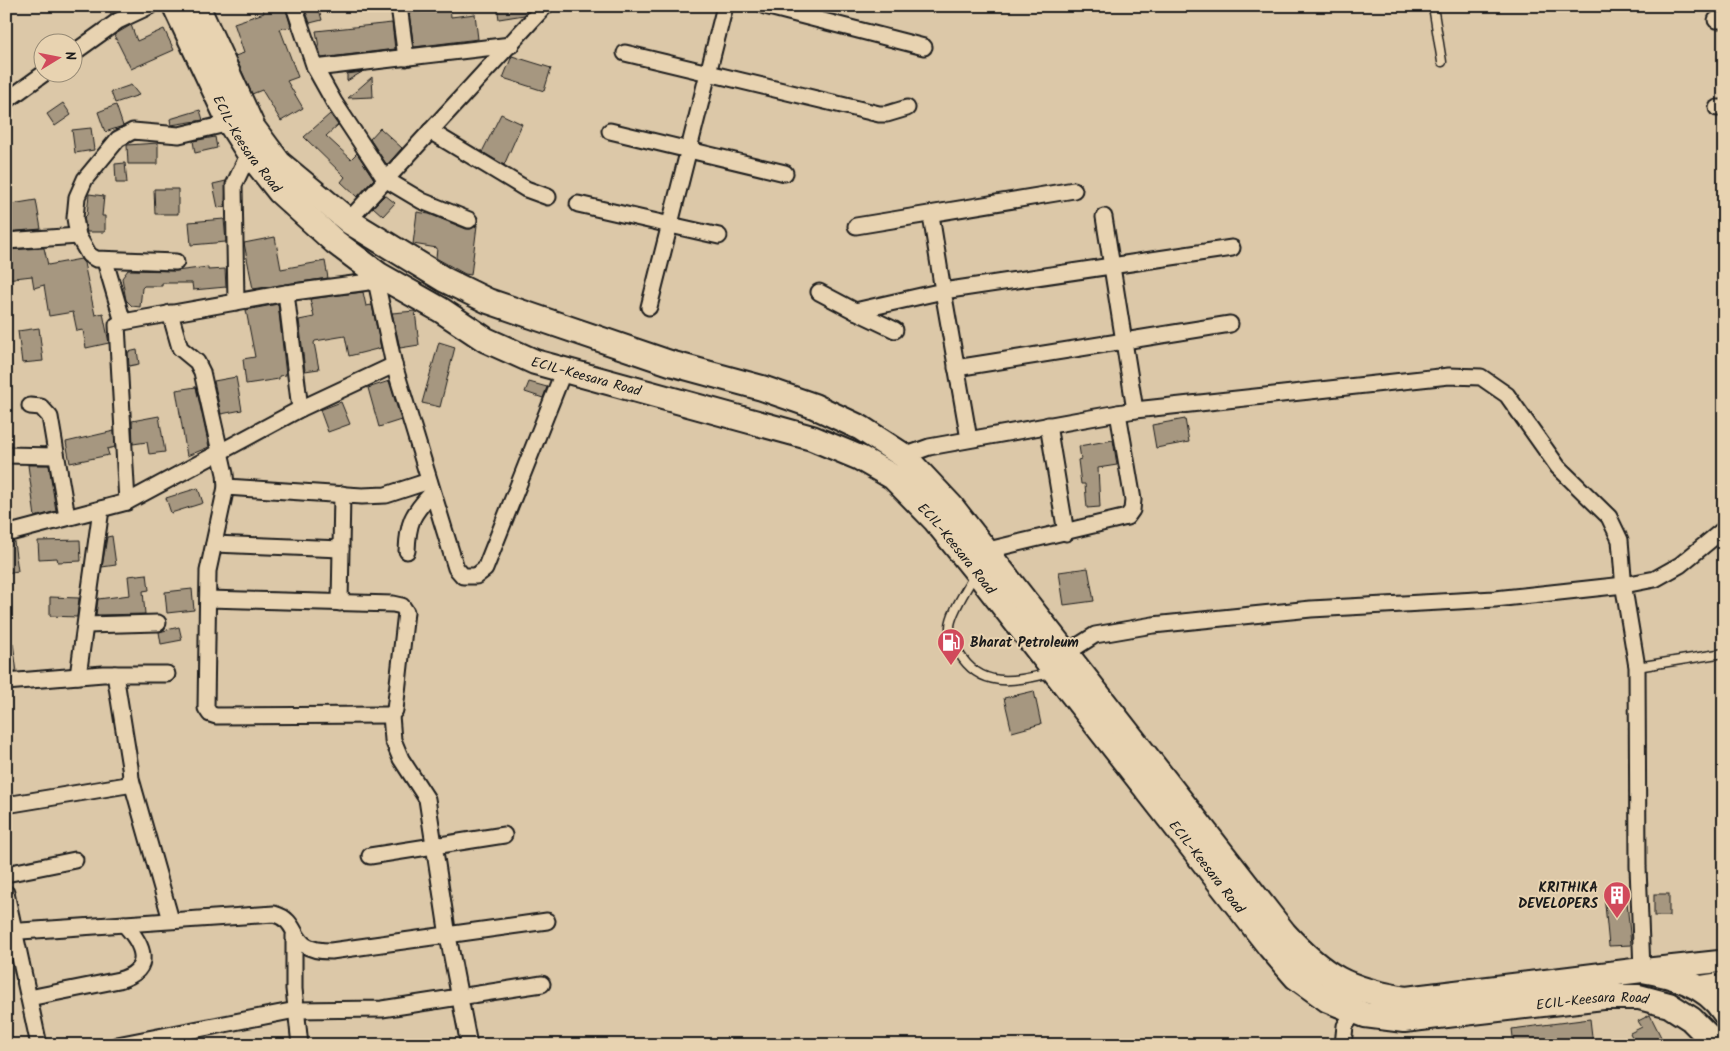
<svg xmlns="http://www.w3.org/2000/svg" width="1730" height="1051" font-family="Kalam,sans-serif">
	<rect width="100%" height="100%" fill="#dcc8a8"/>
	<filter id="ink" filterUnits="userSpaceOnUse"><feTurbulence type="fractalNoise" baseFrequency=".02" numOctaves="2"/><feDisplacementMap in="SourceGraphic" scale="10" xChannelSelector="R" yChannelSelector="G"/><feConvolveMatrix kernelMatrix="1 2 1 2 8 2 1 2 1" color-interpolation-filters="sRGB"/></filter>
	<g filter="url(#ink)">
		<g fill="#a69780" stroke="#1c1c1c">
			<path d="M108 6H123L124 8 111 14Z"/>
			<path d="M271 6H285L291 27 280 29 298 77 287 81 303 108 281 121 262 90 252 94 235 56 244 53 234 23 264 13 263 8Z"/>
			<path d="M304 6H318L322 20 310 23Z"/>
			<path d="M427 6H450L451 17 475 14 478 39 414 47 409 13 428 11Z"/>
			<path d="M497 6H532L524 15 499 19Z"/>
			<path d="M392 23 395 49 321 58 316 31Z"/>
			<path d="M131 25 137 41 164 29 174 50 131 69 114 35Z"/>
			<path d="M512 56 551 68 544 91 503 78Z"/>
			<path d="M362 72 347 81V74Z"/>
			<path d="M372 77 373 97 348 98Z"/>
			<path d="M131 85 139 95 115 103 111 92Z"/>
			<path d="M63 103 71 115 55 126 47 114Z"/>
			<path d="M116 105 123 126 105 132 98 112Z"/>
			<path d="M200 110 203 120 171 125 170 119Z"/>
			<path d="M330 114 338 125 326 136 351 159 357 153 374 179 357 197 341 182 345 177 304 137Z"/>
			<path d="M501 114 522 124 504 165 482 152Z"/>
			<path d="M91 128 94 150 75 153 72 130Z"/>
			<path d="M380 128 402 148 387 165 370 139Z"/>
			<path d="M215 137 217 148 195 153 193 141Z"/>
			<path d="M158 143V164H128L127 145Z"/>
			<path d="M125 163 127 183H116L115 164Z"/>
			<path d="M226 181 225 206 218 208 213 184Z"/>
			<path d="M154 189H178V214H155Z"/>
			<path d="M89 194 104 196 102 216H105V232H87L84 218 87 215Z"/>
			<path d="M385 195 395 203 383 216 373 207Z"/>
			<path d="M36 200 41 229 6 232V205Z"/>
			<path d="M417 212 429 214 466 229H471L477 225 471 275 465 274 436 258 437 248 413 244Z"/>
			<path d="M224 219 226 242 191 245 189 222Z"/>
			<path d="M275 237 281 269 325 261 328 278 253 289 244 243Z"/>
			<path d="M44 248 48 265 81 259 84 263 95 315 103 313 109 343 86 348 83 330 77 331 73 312 49 316 44 285 34 288 32 276 6 279V250Z"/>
			<path d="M208 267V270L225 269 226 287 193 290 192 283H162V286H144L142 288 140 307 132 306 126 300 122 278 128 270 176 271Z"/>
			<path d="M363 292 366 306 372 305 381 348 349 356 345 336 315 341 314 343 319 369 305 371 299 320 314 317 310 299Z"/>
			<path d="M278 304 286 375 279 376V379L246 384 243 359 255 357 246 310Z"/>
			<path d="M415 311 419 345 400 348 392 313Z"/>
			<path d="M39 328 43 361 22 363 18 331Z"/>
			<path d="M439 342 455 347 440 407 422 403Z"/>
			<path d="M137 350 139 364 129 366 128 352Z"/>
			<path d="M236 377 242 410 221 414 214 381Z"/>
			<path d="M389 381 401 420 379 427 368 388Z"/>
			<path d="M529 382 547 387 543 398 525 392Z"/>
			<path d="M196 387 209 447 187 456 176 390Z"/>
			<path d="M341 402 350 424 328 432 320 410Z"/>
			<path d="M159 416 165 452 149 454 147 442 133 444 132 421Z"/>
			<path d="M1185 419 1189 442 1156 448 1152 425Z"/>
			<path d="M114 431 115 447 107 449 109 455 70 463 66 442Z"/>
			<path d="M1113 440 1117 465 1098 468 1100 507 1087 508 1085 484H1081L1078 460 1081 459 1079 446Z"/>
			<path d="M28 465H49L56 511 35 517Z"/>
			<path d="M198 488 203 503 171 513 166 498Z"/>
			<path d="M112 536 116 565 102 567 107 537Z"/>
			<path d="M80 540 81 561 58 562 57 558 39 559 38 541Z"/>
			<path d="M14 542 18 571 6 573V543Z"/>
			<path d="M1088 568 1094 601 1064 605 1059 572Z"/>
			<path d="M147 574 149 590 143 591 145 614 96 615 98 599 130 595 128 576Z"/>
			<path d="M192 589 194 610 167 613 165 592Z"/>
			<path d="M50 597 79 598 77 617 50 616Z"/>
			<path d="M179 627 182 640 161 644 159 632Z"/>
			<path d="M6 643H13L17 672 6 673Z"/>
			<path d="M1034 691 1041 724 1012 732 1004 698Z"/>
			<path d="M1626 891 1631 945 1609 946 1604 894Z"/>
			<rect x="1654" y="894" width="15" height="22"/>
			<path d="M1650 1015 1665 1045H1636L1630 1033 1642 1027 1638 1021Z"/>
			<path d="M1590 1019 1593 1045H1514L1512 1029Z"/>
		</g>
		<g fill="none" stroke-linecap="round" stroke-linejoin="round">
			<g stroke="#1c1c1c" stroke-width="11">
				<g id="lane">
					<path d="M1433 6 1442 62"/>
					<path d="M974 575C968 588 950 613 950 627 950 636 955 645 959 653 981 690 1015 681 1051 673"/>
					<path d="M1637 667 1724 653"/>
				</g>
			</g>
			<g stroke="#1c1c1c" stroke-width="19">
				<g id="street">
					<path d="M294 6 315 68 334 102 385 179 422 201 469 220"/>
					<path d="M399 6 406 58"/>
					<path d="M765 6 924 47"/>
					<path d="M1716 20H1724"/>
					<path d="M625 53 879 114H887L907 108"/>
					<path d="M72 54 118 21 150 6"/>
					<path d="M315 68 511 45"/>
					<path d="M6 101 46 72"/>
					<path d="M1717 108H1724"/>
					<path d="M430 131 526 189 548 197"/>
					<path d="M610 131 785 173"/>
					<path d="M578 204 719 236"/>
					<path d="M1104 217 1135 410"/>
					<path d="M348 221 545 6"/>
					<path d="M856 226 1074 190"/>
					<path d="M6 241 78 236"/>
					<path d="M105 261 123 322"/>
					<path d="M176 262 96 259 89 255 78 236 75 218 77 197 85 179 118 139 133 131 179 135 230 123"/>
					<path d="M376 281 394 365 456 568 463 576H476L485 569 564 370"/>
					<path d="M819 292 855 311 943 291 931 215"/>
					<path d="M286 293 300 409"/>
					<path d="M236 302 234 185 249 153"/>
					<path d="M649 307 725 6"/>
					<path d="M855 311 895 330"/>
					<path d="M170 313 180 348 197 362 202 372 225 474 226 487 208 571 206 708 210 714 216 716 391 715"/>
					<path d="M956 368 1230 324"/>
					<path d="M30 406 41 407 50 417 67 517"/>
					<path d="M1048 425 1066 533"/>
					<path d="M969 439 943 291 1232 248"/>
					<path d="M6 455 56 456"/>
					<path d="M904 456 929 447 1135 410 1449 376 1481 377 1507 395 1558 467 1609 517 1620 540 1624 589 1637 667 1638 867 1642 970"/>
					<path d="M226 487 362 496 386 495 429 481"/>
					<path d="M127 502 117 325 123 322 286 293 376 281 379 275"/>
					<path d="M6 534 127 502 300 409 394 365"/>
					<path d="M214 544 341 549"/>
					<path d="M407 551C408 522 412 514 432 493"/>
					<path d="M984 551 1127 517 1132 510 1133 500 1118 413"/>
					<path d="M208 599 393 604 402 606 406 612 395 710 391 715 393 740 401 759 427 799 448 936 469 1045"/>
					<path d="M340 603 342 494"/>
					<path d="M86 625 158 623"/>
					<path d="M1065 654 1095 635 1153 625 1311 609 1495 599 1624 585 1655 579 1680 565 1724 529"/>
					<path d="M78 676 101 509"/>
					<path d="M6 682 103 674H167"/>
					<path d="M131 779 171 920"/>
					<path d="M6 805 127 785 131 779 130 767 115 674"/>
					<path d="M370 856 504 835"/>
					<path d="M6 874 75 860"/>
					<path d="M6 893 39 1045"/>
					<path d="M6 932 274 914C304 922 285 951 331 951L547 921"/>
					<path d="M294 935V989L300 1045"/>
					<path d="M29 998 119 980C155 970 143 944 124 924"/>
					<path d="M117 1045 296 1010 382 1009 542 984"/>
					<path d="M1343 1045 1345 1026 1355 1011"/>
				</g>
			</g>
			<g stroke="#1c1c1c" stroke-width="25">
				<g id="secondary">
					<path d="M1649 969 1724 961"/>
					<path d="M1698 987 1724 983"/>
				</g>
			</g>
			<g stroke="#1c1c1c" stroke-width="28">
				<g id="primary">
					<path id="s1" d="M175 6 230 123 249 153 280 192 335 242 379 275 441 310 486 340 535 362 812 438 860 458 893 477 935 520 980 576 1270 947 1296 977 1328 1000 1365 1015 1404 1020 1603 997H1639L1669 1005 1691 1019 1717 1045"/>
					<path d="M197 6 253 128 279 163 350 222 445 280 488 301 670 363 762 388 814 406 861 428 904 456 951 506 1284 933C1324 977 1348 990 1406 999L1642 970C1672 975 1706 984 1724 1012"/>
				</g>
			</g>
			<use href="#lane" stroke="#e8d3b1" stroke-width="8"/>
			<use href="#street" stroke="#e8d3b1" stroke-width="15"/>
			<use href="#secondary" stroke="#e8d3b1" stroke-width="21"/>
			<use href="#primary" stroke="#e8d3b1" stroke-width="24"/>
		</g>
	</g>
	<defs>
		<g id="fuel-pin" transform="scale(1.4375)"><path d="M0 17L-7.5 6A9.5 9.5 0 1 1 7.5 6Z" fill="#d1495b" stroke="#e8d3b1"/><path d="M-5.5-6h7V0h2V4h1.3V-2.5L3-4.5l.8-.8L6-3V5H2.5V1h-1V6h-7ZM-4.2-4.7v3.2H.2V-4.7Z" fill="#fff"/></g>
		<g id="building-pin" transform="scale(1.4375)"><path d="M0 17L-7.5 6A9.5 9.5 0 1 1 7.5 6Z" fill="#d1495b" stroke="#e8d3b1"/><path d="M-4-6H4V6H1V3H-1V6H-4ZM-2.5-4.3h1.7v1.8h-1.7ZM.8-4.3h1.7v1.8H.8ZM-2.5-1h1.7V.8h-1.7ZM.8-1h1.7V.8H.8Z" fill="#fff"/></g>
	</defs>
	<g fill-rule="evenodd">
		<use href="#fuel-pin" x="951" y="642"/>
		<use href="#building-pin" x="1617" y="895"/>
	</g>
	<g text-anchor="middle" stroke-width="4" stroke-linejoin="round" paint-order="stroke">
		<g font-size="14" fill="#1c1c1c" stroke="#e8d3b1">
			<text dy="5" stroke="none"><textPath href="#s1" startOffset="156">ECIL-Keesara Road</textPath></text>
			<text dy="5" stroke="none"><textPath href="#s1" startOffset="576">ECIL-Keesara Road</textPath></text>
			<text dy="5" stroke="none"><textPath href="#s1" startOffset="996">ECIL-Keesara Road</textPath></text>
			<text dy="5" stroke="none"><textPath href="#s1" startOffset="1401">ECIL-Keesara Road</textPath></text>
			<text dy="5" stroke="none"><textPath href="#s1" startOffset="1851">ECIL-Keesara Road</textPath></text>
		</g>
		<g font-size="14" font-weight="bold" fill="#1c1c1c" stroke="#e8d3b1" text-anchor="start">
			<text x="970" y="647">Bharat Petroleum</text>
			<text x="1598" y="892" text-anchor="end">KRITHIKA<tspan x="1598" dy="16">DEVELOPERS</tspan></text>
		</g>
	</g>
	<rect width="1730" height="1051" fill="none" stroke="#e8d3b1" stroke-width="25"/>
	<rect x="12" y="12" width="1705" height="1026" fill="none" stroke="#1c1c1c" stroke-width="2" filter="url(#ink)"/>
	<g transform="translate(58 58) rotate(80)"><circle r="24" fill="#e8d3b1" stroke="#968a75"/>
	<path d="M0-4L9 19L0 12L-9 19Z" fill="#d1495b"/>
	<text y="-8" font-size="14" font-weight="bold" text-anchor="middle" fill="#1c1c1c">N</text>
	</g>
</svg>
